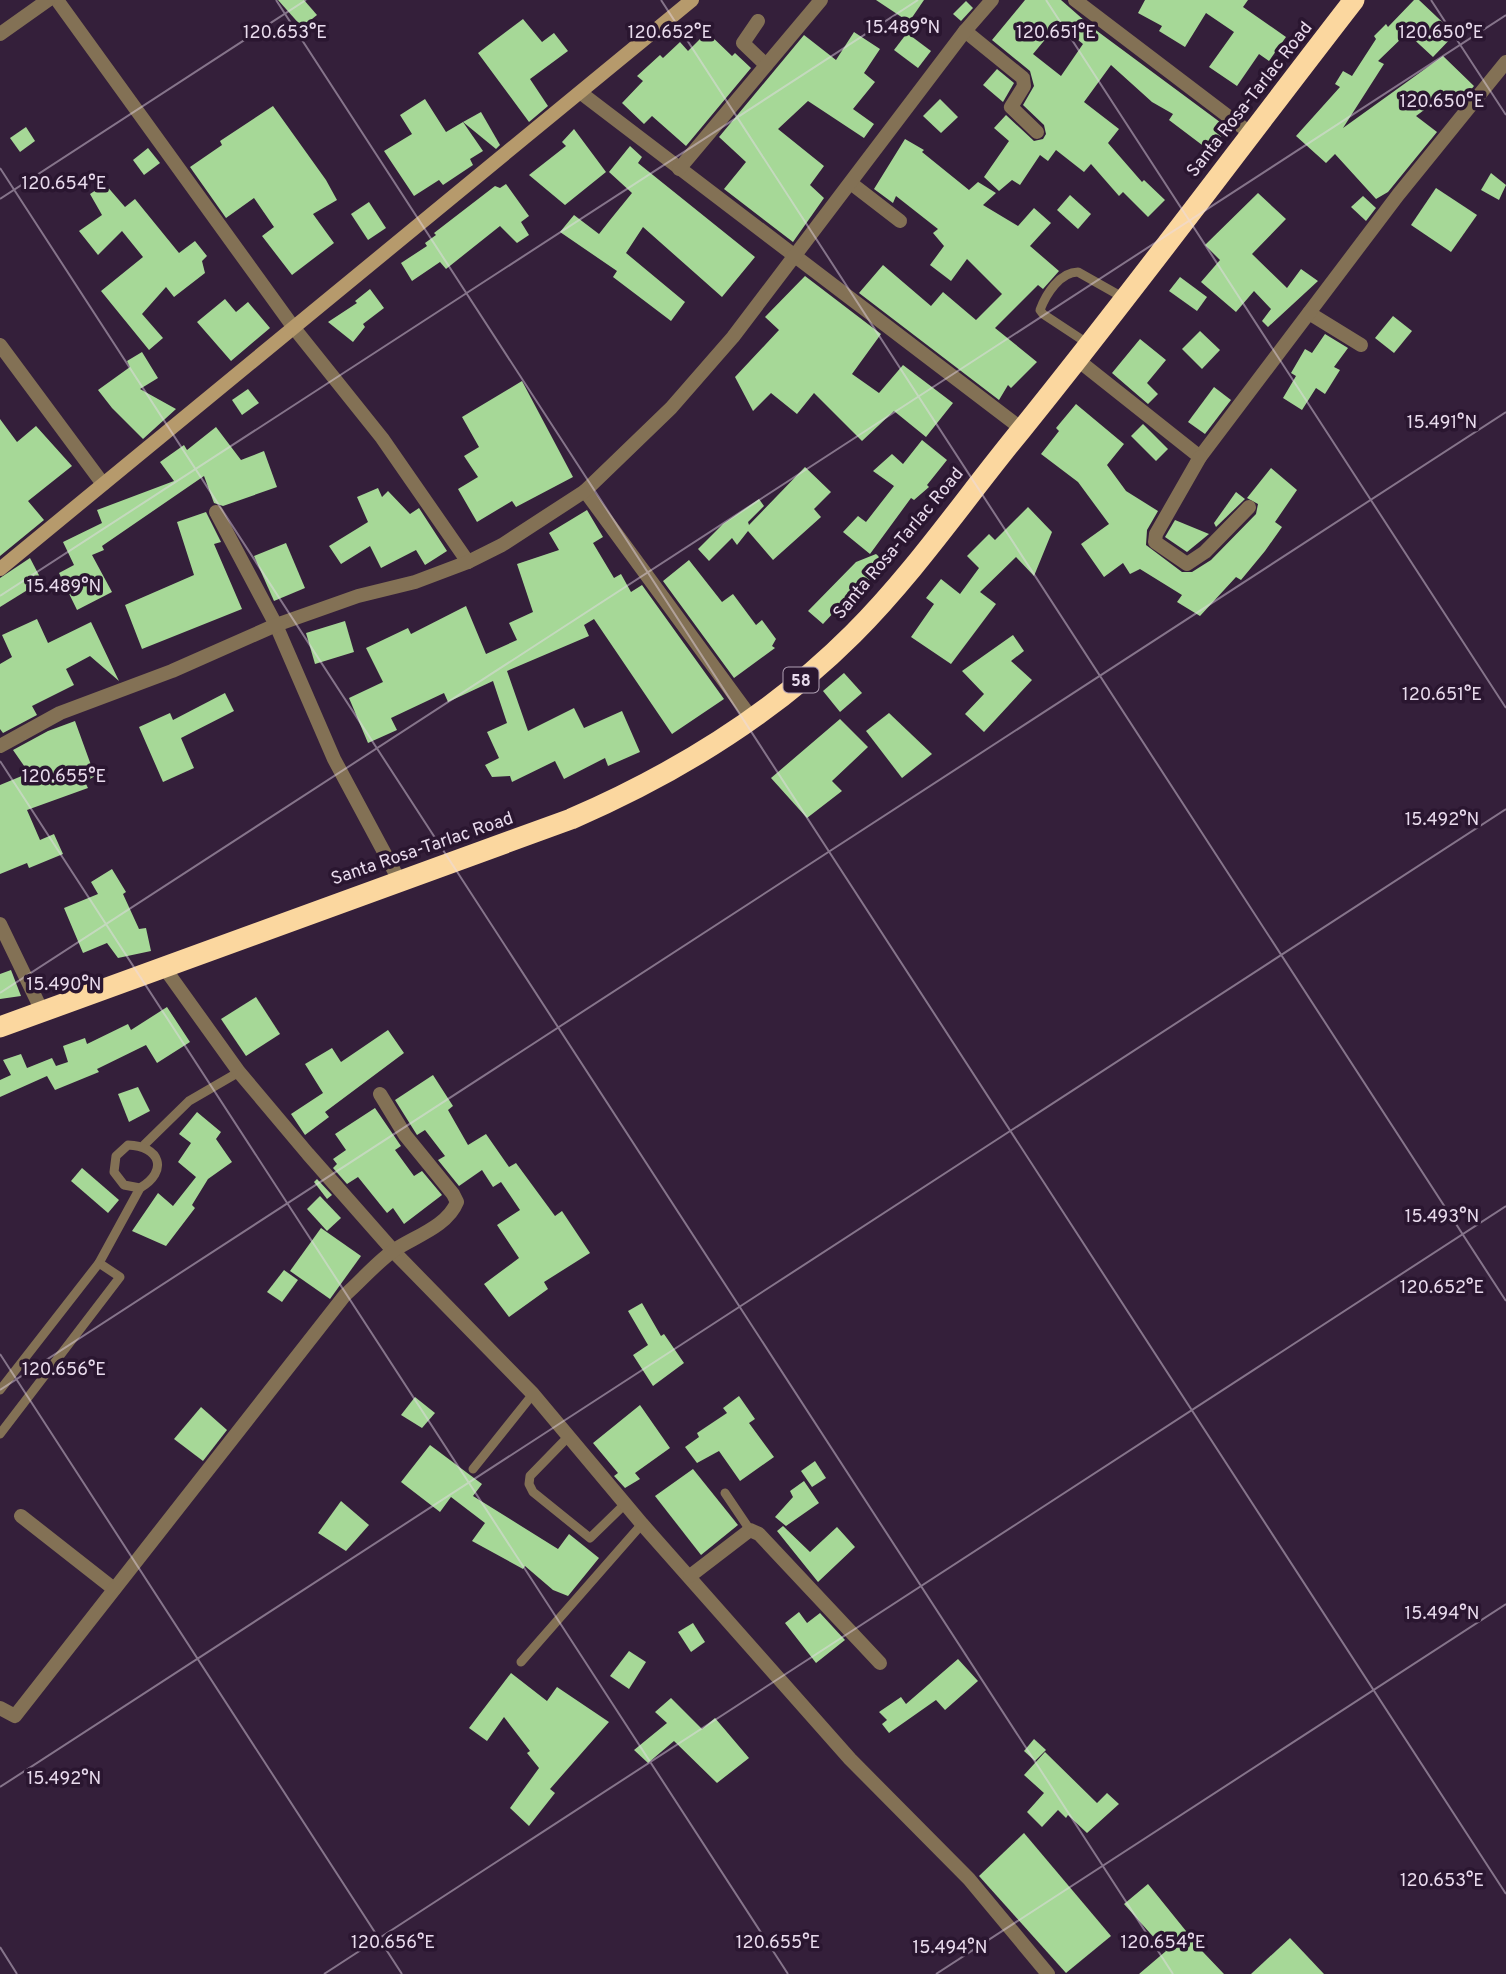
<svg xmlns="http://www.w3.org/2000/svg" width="1506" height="1974" font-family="Overpass,sans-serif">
	<rect width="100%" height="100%" fill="#341f3a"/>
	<g fill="#a6d897" fill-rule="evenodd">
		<path d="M278 0H304L317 15 302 27Z"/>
		<path d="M876 0H924L909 22Z"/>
		<path d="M1025 0H1061L1093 28 1228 128 1210 151 1169 120 1173 114 1152 102 1111 65 1084 102 1119 129 1108 143 1142 182 1144 180 1165 200 1148 217 1123 192 1119 196 1091 164 1084 172 1056 150 1048 161 1040 155 1020 185 1012 180 999 191 984 177 1009 141 994 128 1006 115 1034 141 1043 139 1046 134 1044 125 1023 105 1034 86 1030 71 992 40ZM1058 24 1083 44 1061 76 1033 54Z"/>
		<path d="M1145 0H1248L1243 7 1286 37 1269 61 1259 54 1237 86 1209 67 1234 32 1206 13 1185 47 1159 31 1162 26 1138 13Z"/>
		<path d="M1414 0H1419L1455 34 1433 57 1407 33 1378 61 1384 64 1343 128 1443 56 1474 86 1456 108 1443 96 1416 116 1437 132 1388 192 1376 199 1335 154 1326 163 1296 136 1340 87 1335 84 1343 71 1352 76 1376 39 1374 36 1386 24 1388 27Z"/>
		<path d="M966 1 973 8 961 21 953 14Z"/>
		<path d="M523 19 542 42 554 33 568 51 530 79 548 106 529 122 478 53Z"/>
		<path d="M707 32 732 56 735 53 751 68 686 146 652 116 644 124 622 103 643 81 637 76 660 55 663 58 680 42 688 51Z"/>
		<path d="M854 32 880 49 864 73 875 82 853 109 874 124 864 138 808 101 778 129 824 166 810 185 824 198 793 242 724 189 746 162 719 137 804 35 836 60Z"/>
		<path d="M907 33 931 51 918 68 894 50Z"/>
		<path d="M997 69 1014 83 1003 102 983 85Z"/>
		<path d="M425 99 446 132 463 122 483 151 470 159 473 165 443 185 439 180 414 196 384 151 412 134 400 115Z"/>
		<path d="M940 99 958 117 941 133 923 116Z"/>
		<path d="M273 106 326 180 337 200 313 214 334 243 292 275 262 236 274 227 254 198 226 218 190 167 222 145 220 141Z"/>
		<path d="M481 112 500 145 496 149 463 122Z"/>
		<path d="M26 127 35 141 20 152 10 138Z"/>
		<path d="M574 129 606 172 565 205 529 175 566 146 562 142Z"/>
		<path d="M905 139 924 150 922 152 969 190 978 182 996 193 983 205 1018 226 1034 208 1051 223 1030 246 1059 271 1043 289 1038 285 995 328 1037 362 1011 388 1008 385 999 400 859 293 883 265 931 306 943 292 976 320 1002 294 967 259 951 281 930 265 944 246 933 233 938 229 896 196 893 203 874 189Z"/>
		<path d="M630 146 642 157 638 163 755 257 722 297 643 227 626 253 685 302 671 321 613 277 617 271 560 232 574 215 599 234 610 220 632 193 609 172Z"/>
		<path d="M148 148 160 163 144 175 133 160Z"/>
		<path d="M1491 173 1506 185 1499 200 1481 190Z"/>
		<path d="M105 184 125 207 135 199 179 253 195 241 207 256 202 261 205 273 174 297 166 287 142 314 163 338 149 350 101 291 143 257 122 231 98 255 79 231 102 215 90 194Z"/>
		<path d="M506 184 529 216 521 222 529 235 517 243 500 226 446 269 440 262 412 281 401 263 427 246 425 243 436 235 434 233 495 186 500 188Z"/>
		<path d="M1436 188 1477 215 1451 252 1411 225Z"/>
		<path d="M1258 193 1286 219 1252 254 1287 288 1301 269 1318 281 1268 327 1262 321 1271 309 1254 291 1236 312 1201 282 1220 260 1205 245Z"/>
		<path d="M1070 195 1091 214 1078 229 1057 210Z"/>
		<path d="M1363 196 1376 208 1366 221 1351 207Z"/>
		<path d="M369 202 386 228 368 240 351 214Z"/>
		<path d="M805 276 881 334 852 374 879 393 903 365 953 403 926 437 894 411 862 441 814 393 797 414 771 393 753 411 735 377 779 330 765 317Z"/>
		<path d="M1180 277 1207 297 1197 311 1169 291Z"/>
		<path d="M370 289 384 308 363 324 365 327 353 342 328 322 357 303 355 301Z"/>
		<path d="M225 299 236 312 248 302 270 328 231 361 197 322Z"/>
		<path d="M1393 316 1412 331 1394 353 1375 338Z"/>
		<path d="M1200 331 1220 350 1202 369 1182 349Z"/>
		<path d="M1325 334 1348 348 1334 367 1340 370 1325 394 1316 388 1302 410 1283 398 1296 376 1291 373 1305 349 1312 353Z"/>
		<path d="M1140 339 1166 360 1147 383 1158 394 1148 404 1112 373Z"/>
		<path d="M142 352 158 378 140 389 176 409 143 439 112 408 98 390 130 367 127 361Z"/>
		<path d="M522 381 573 477 516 507 512 501 477 522 458 489 478 477 464 456 479 447 462 417Z"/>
		<path d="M1214 387 1231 400 1205 434 1188 422Z"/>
		<path d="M248 389 259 403 242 415 232 400Z"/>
		<path d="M1076 404 1124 444 1107 465 1126 491 1158 511 1147 530 1146 545 1182 572H1192L1211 560 1256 514 1258 504 1247 498 1271 468 1297 490 1275 522 1282 527 1265 551 1241 580 1236 577 1200 616 1177 602 1182 595 1140 569 1130 574 1123 563 1104 577 1081 544 1109 524 1078 482 1041 454 1059 431 1056 428Z"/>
		<path d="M0 419 17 442 36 426 72 466 28 501 44 520 0 556Z"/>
		<path d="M1143 424 1168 449 1156 461 1131 436Z"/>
		<path d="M216 427 241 460 264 451 277 487 223 506 214 503 204 476 102 546 104 550 92 555 112 592 77 610 59 573 74 565 63 542 102 523 97 510 174 481 160 462 184 445 187 450Z"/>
		<path d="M922 440 947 460 927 485 929 487 914 500 911 498 870 554 843 532 858 516 866 522 894 486 873 471 892 454 903 464Z"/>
		<path d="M805 467 831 492 814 509 821 517 773 560 748 531 737 545 732 538 709 561 698 549 723 524 759 499 764 506 748 522 749 525Z"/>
		<path d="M378 488 382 497 388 491 410 514 419 508 447 551 425 565 416 550 381 568 370 546 341 564 329 546 368 522 357 497Z"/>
		<path d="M1236 492 1245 499 1216 527 1214 523Z"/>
		<path d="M1028 507 1052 532 1034 576 1016 557 980 592 996 604 951 664 911 637 934 604 926 598 941 579 960 594 979 568 967 556 989 534 995 540Z"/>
		<path d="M587 510 603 537 593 543 614 578 621 574 631 592 642 585 724 699 672 734 594 619 584 625 589 636 507 671 528 731 574 708 584 728 622 711 640 752 608 766 605 758 564 779 555 761 512 782 510 776 492 777 485 765 499 758 487 732 507 723 493 681 448 702 444 693 391 718 397 730 368 743 349 698 383 682 366 648 408 628 411 634 466 606 486 654 517 640 509 623 533 612 517 564 559 550 549 533Z"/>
		<path d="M206 512 221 542 214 544 242 609 142 649 125 605 194 575 177 522Z"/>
		<path d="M1175 520 1209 534 1187 552 1165 537Z"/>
		<path d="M286 543 305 588 274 601 254 556Z"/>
		<path d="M876 554 887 564 864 585 861 583 823 624 808 611 856 562Z"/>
		<path d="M30 558 42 581 0 607V578Z"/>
		<path d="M689 560 722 602 733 594 756 625 762 620 776 639 772 646 775 648 734 678 663 581Z"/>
		<path d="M37 619 48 643 91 622 119 681 90 656 66 669 74 685 32 706 37 715 3 733 0 729V664L12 657 2 635Z"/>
		<path d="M345 621 354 652 315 664 306 633Z"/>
		<path d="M1013 635 1024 651 1011 661 1032 680 984 732 965 714 984 694 962 671Z"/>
		<path d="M844 673 862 693 840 712 823 691Z"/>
		<path d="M225 693 234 711 181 738 194 768 163 782 139 727 170 713 173 720Z"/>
		<path d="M889 713 932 754 902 778 866 731Z"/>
		<path d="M840 719 868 747 832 781 842 791 807 818 771 778Z"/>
		<path d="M75 721 95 776 85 782 88 788 27 810 40 840 54 834 63 854 29 868 27 863 0 874V785L29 773 13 750 48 731Z"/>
		<path d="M112 869 126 892 123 894 139 929 146 928 151 951 118 958 107 943 83 953 64 908 98 894 91 882Z"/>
		<path d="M11 970 21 996 0 999V974Z"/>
		<path d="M256 997 280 1034 246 1056 221 1019Z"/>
		<path d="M167 1007 190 1042 157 1063 146 1045 97 1069 99 1072 55 1090 47 1076 0 1097V1080L11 1075 3 1060 21 1054 27 1068 52 1058 56 1066 68 1062 63 1046 85 1038 87 1044 128 1024 131 1030Z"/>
		<path d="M388 1030 404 1053 325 1112 329 1117 305 1135 291 1114 323 1093 305 1064 332 1048 341 1062Z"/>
		<path d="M433 1075 453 1106 448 1110 468 1145 486 1134 509 1167 516 1163 555 1216 562 1211 590 1253 544 1282 548 1289 509 1317 484 1284 519 1258 497 1225 520 1210 501 1182 493 1187 482 1170 459 1186 438 1160 445 1156 425 1130 417 1135 395 1100Z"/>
		<path d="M138 1087 150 1111 129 1122 118 1094Z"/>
		<path d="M375 1108 401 1146 395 1150 414 1176 422 1171 442 1195 404 1224 393 1208 387 1213 358 1177 347 1184 333 1168 337 1164 333 1159 346 1150 335 1134Z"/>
		<path d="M197 1112 221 1132 216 1139 232 1162 208 1179 192 1205 195 1208 166 1246 132 1231 158 1193 173 1206 196 1177 178 1162 191 1143 179 1134Z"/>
		<path d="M82 1168 119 1200 108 1213 71 1181Z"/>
		<path d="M317 1179 332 1195 327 1199 314 1182Z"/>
		<path d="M320 1196 341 1218 327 1231 307 1209Z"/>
		<path d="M321 1228 361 1256 330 1299 290 1271Z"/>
		<path d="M284 1270 298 1280 282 1302 267 1292Z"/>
		<path d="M642 1303 661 1336 664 1334 684 1363 653 1386 633 1355 648 1345 628 1311Z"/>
		<path d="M739 1396 755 1419 749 1423 774 1457 740 1481 719 1451 697 1463 685 1447 699 1437 697 1433 727 1413 723 1408Z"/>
		<path d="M415 1397 435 1413 422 1428 401 1415Z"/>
		<path d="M640 1405 670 1448 635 1473 640 1479 625 1488 614 1476 618 1473 593 1443Z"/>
		<path d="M201 1407 227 1430 203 1461 174 1439Z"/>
		<path d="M430 1445 482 1484 473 1496 558 1549 569 1534 599 1558 568 1596 553 1590 525 1566 523 1569 472 1541 485 1523 451 1497 440 1512 401 1482Z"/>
		<path d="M815 1461 826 1478 812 1487 801 1471Z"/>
		<path d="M693 1469 738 1525 701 1555 655 1496Z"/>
		<path d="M804 1481 819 1503 786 1526 775 1517 793 1497 790 1491Z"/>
		<path d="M341 1501 369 1525 346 1551 318 1533Z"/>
		<path d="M783 1526 810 1552 837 1527 855 1547 818 1582 777 1531Z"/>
		<path d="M799 1612 807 1623 820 1613 845 1640 816 1663 785 1623Z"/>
		<path d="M693 1623 705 1642 691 1652 678 1632Z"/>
		<path d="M629 1651 646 1662 629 1689 610 1676Z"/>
		<path d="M958 1659 978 1681 945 1710 936 1700 889 1733 882 1724 887 1720 879 1712 901 1697 906 1704Z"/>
		<path d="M511 1673 547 1701 557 1687 609 1722 550 1789 555 1793 529 1826 510 1808 539 1768 527 1753 530 1751 504 1717 487 1741 469 1728Z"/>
		<path d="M671 1698 702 1729 715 1718 749 1758 717 1783 674 1741 648 1763 634 1750 667 1723 655 1712Z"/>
		<path d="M1034 1739 1046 1750 1035 1761 1024 1751Z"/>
		<path d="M1045 1752 1097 1803 1107 1793 1119 1804 1087 1833 1068 1815 1066 1818 1058 1810 1042 1827 1027 1812 1044 1793 1024 1775Z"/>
		<path d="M1024 1833 1111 1936 1066 1973 979 1876Z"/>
		<path d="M1148 1884 1203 1952 1224 1974H1139L1166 1951 1124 1904Z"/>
		<path d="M1290 1938 1324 1974H1251Z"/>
	</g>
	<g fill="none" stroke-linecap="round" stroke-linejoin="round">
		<g stroke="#837155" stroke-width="9">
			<path d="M1090 345 1043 314 1040 310C1046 294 1060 272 1078 272L1124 298"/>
			<path d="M144 1145 189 1101 239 1072"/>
			<path d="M0 1390 99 1263 140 1188C169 1171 160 1146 128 1145L116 1156 114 1172 124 1185 140 1188"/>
			<path d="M0 1434 120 1277 99 1263"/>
			<path d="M568 1437 530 1476 529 1484 533 1492 590 1538 625 1504"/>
			<path d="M473 1469 533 1394"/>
			<path d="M725 1493 750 1530"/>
			<path d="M521 1662 642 1524"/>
		</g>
		<g stroke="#837155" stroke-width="14">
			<path d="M57 0 294 328 382 438 468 562"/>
			<path d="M1075 0 1250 133"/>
			<path d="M758 21 743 43 766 65"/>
			<path d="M965 31 1023 78 1024 86 1011 107 1037 132"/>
			<path d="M0 34 48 0"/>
			<path d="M581 93 1022 429"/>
			<path d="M679 169 821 0"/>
			<path d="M852 184 900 221"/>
			<path d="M1309 313 1361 345"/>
			<path d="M0 345 103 484"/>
			<path d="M1079 361 1200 457 1398 195 1506 62"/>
			<path d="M1200 457 1156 534 1155 542 1187 564 1205 552 1249 507"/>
			<path d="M585 491 752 719"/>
			<path d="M216 512 276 625 334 759 399 880"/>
			<path d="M0 746 60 713 172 671 276 625 358 596 415 582 468 562 502 545 585 491 671 408 733 337 965 31 992 0"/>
			<path d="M0 924 42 1011"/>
			<path d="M163 966 239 1072 308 1154 397 1255 533 1394 642 1524 850 1759 969 1879 1048 1974"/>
			<path d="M21 1516 114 1589"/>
			<path d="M690 1576 750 1530 759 1534 880 1663"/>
			<path d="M0 1708 15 1716 345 1295C361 1281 376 1263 393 1251 413 1237 447 1227 457 1202L453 1194 405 1135 380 1094"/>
		</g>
		<path stroke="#b69a6c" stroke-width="14" d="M0 569 692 0"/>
		<path stroke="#fbd79f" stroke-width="21" d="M0 1027 571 819C675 774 773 714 853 634 916 571 966 497 1022 429 1136 288 1243 143 1354 0"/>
	</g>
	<path fill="none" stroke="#e9dbed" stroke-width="2" stroke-opacity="0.45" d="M276 0 1506 1894M661 0 1506 1301M1046 0 1506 708M1431 0 1506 115M0 168 1173 1974M0 199 306 0M0 596 918 0M0 761 788 1974M0 993 1506 15M0 1354 402 1974M0 1390 1506 412M0 1787 1506 809M0 1947 17 1974M324 1974 1506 1206M936 1974 1506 1604"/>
	<g text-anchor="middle" stroke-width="7" stroke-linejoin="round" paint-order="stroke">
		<rect fill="#2a1630" stroke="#b0a0b4" stroke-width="2" x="783.5" y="667.5" width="35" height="25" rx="5"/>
		<g font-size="16" font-weight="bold" fill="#e9dbed">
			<text x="801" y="686">58</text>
		</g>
		<g font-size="18" fill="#e9dbed" stroke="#2a1630">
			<text transform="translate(1249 99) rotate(-52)" y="6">Santa Rosa-Tarlac Road</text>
			<text transform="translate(898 543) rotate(-50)" y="6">Santa Rosa-Tarlac Road</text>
			<text transform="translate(422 848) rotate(-19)" y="6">Santa Rosa-Tarlac Road</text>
		</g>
	</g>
	<g font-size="18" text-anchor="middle" fill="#e9dbed" stroke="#2a1630" stroke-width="7" stroke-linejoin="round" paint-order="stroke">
		<text x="903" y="33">15.489°N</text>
		<text x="285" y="38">120.653°E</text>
		<text x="670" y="38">120.652°E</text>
		<text x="1056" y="38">120.651°E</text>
		<text x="1441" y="38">120.650°E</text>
		<text x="1442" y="107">120.650°E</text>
		<text x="64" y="189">120.654°E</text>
		<text x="1442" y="428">15.491°N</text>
		<text x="64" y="592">15.489°N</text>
		<text x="1442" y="700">120.651°E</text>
		<text x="64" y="782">120.655°E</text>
		<text x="1442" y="825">15.492°N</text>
		<text x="64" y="990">15.490°N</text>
		<text x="1442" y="1222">15.493°N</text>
		<text x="1442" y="1293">120.652°E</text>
		<text x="64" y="1375">120.656°E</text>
		<text x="1442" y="1619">15.494°N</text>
		<text x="64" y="1784">15.492°N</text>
		<text x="1442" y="1886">120.653°E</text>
		<text x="393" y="1948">120.656°E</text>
		<text x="778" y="1948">120.655°E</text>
		<text x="1163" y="1948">120.654°E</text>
		<text x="950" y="1953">15.494°N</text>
	</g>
</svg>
